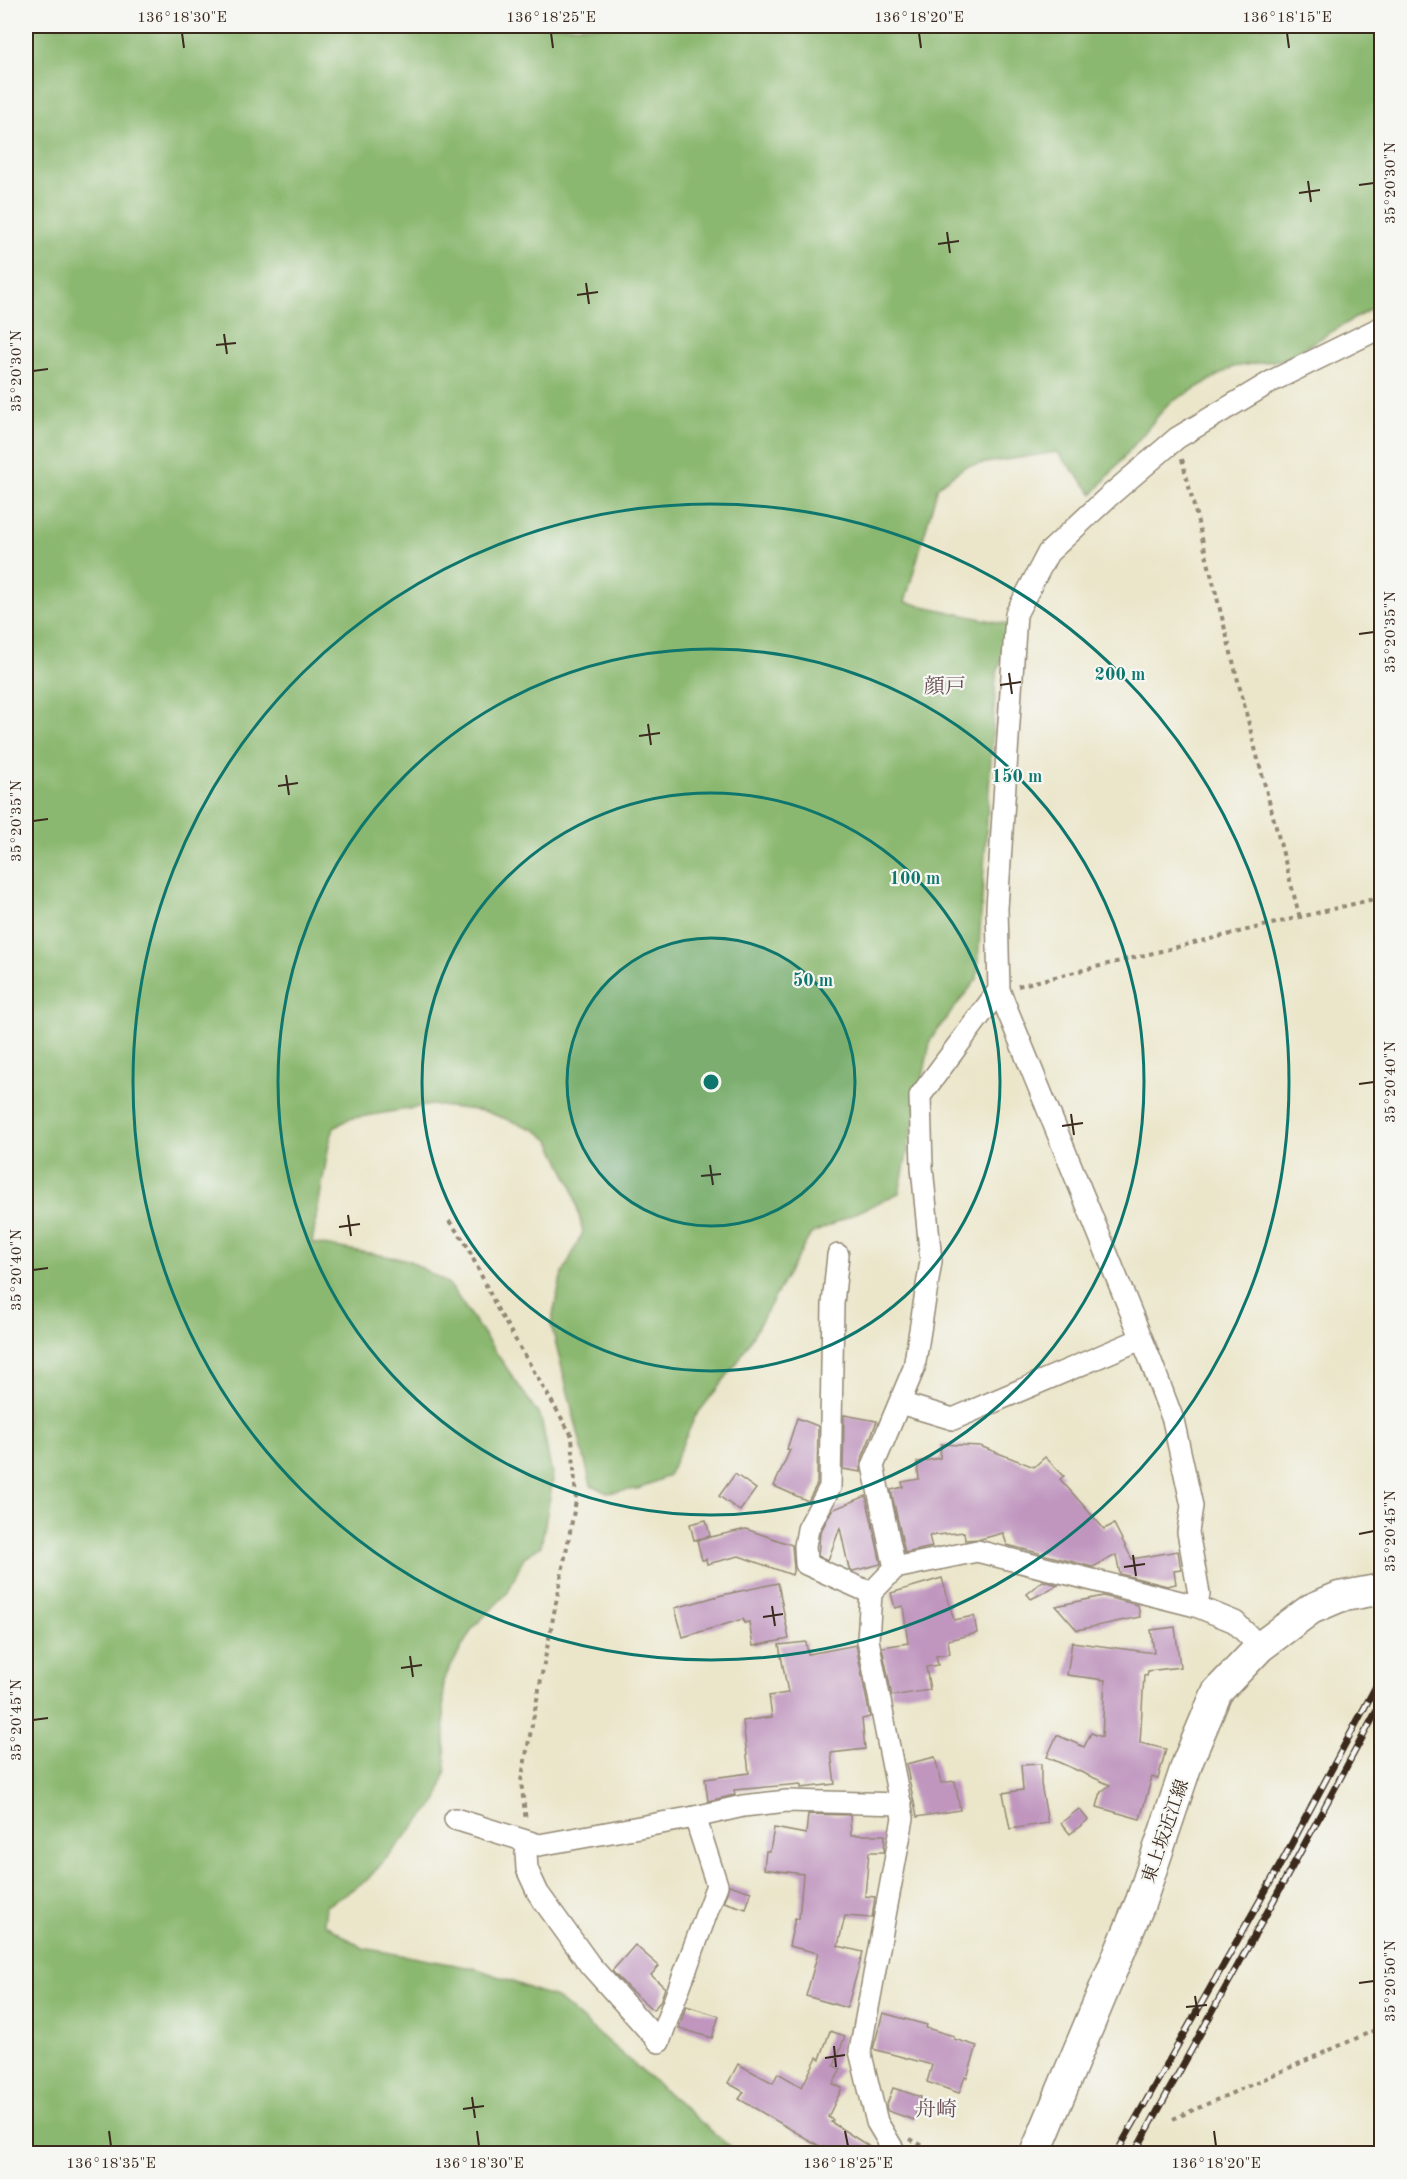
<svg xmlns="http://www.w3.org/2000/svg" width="1407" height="2179" font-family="'Old Standard TT','Noto Serif JP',serif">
	<rect width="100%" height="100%" fill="#f6f6f2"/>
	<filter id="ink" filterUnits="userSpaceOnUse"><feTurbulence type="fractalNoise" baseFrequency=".0167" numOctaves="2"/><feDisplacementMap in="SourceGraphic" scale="12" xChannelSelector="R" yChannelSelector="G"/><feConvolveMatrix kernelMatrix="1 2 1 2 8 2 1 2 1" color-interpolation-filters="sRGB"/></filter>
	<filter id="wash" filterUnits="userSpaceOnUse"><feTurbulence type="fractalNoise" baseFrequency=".008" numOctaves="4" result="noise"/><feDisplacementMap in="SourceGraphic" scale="24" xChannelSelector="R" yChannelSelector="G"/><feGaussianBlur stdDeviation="1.35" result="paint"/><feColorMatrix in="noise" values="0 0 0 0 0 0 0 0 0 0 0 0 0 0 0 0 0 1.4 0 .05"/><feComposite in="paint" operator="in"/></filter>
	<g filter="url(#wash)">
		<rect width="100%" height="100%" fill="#ebe6ca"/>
		<path fill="#8bb86f" stroke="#637146" stroke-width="1.5" d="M26 26H1381V303L1285 359 1233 367 1168 404 1093 494 1057 452 966 466 938 486 905 602 1010 625 996 678 977 979 931 1038 899 1193 811 1234 737 1363 695 1417 668 1476 638 1489 607 1493 591 1485 551 1324 561 1277 583 1232 572 1186 550 1141 536 1130 484 1111 431 1105 348 1119 334 1128 329 1144 312 1243 408 1260 449 1284 541 1418 553 1480 541 1546 524 1557 508 1592 472 1629 443 1681 446 1769 438 1800 367 1880 326 1906 324 1924 363 1948 478 1969 558 1999 737 2153 26 2154Z"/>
		<g id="blocks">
			<g fill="#c096bf">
				<path d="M844 1415 877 1421 861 1461V1472L843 1469Z"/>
				<path d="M797 1418 818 1426 817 1484 808 1501 774 1486 790 1450 787 1449Z"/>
				<path d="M941 1444 980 1446 1034 1467 1045 1457 1064 1476 1060 1479 1104 1529 1114 1524 1132 1559 1178 1551 1181 1570 1174 1571 1176 1584 1167 1586 1120 1574 1116 1555 1093 1567 1007 1545 1003 1533 981 1539 965 1540 964 1532 929 1536 932 1547 905 1553 891 1490 903 1487 902 1482 919 1479 917 1462 940 1458Z"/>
				<path d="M735 1474 756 1489 740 1511 719 1496Z"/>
				<path d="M866 1496 881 1564 853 1571 849 1569 840 1528 828 1560 818 1556 820 1533 832 1510Z"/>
				<path d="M706 1520 710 1536 694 1540 690 1524Z"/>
				<path d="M746 1529 792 1545 794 1568 792 1575 739 1556 707 1564 706 1559 702 1560 697 1540Z"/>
				<path d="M942 1578 954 1620 974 1616 977 1633 948 1640 950 1654 936 1656 938 1665 926 1667 930 1690 892 1696 882 1647 908 1643 903 1606 895 1608 891 1593Z"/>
				<path d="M1043 1581 1058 1585 1031 1599 1027 1594Z"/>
				<path d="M778 1583 789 1639 753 1646 749 1622 744 1623 743 1619 683 1637 675 1608 722 1595Z"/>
				<path d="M1103 1596 1138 1605 1140 1617 1077 1630 1056 1606Z"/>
				<path d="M1175 1627 1180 1667 1148 1671 1147 1676 1144 1675 1140 1743 1166 1749 1158 1779 1152 1777 1140 1819 1097 1807 1101 1792 1110 1785 1047 1757 1057 1735 1084 1747 1091 1733 1102 1737 1105 1680 1067 1675 1072 1642 1154 1653 1151 1630Z"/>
				<path d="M806 1642 808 1654 856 1645 870 1717 862 1719 865 1749 831 1753 835 1784 801 1788V1784L734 1790 735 1795 708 1801 705 1779 749 1773 743 1721 772 1717 769 1696 788 1693 779 1645Z"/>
				<path d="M935 1757 941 1783 955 1781 960 1810 917 1817 906 1764Z"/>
				<path d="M1041 1764V1784L1048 1823 1010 1829 1003 1793 1023 1790 1021 1765Z"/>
				<path d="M1079 1809 1088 1820 1070 1834 1061 1823Z"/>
				<path d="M808 1814 850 1815 851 1835H885L884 1852H869L865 1896 875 1897 872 1918 845 1916 838 1946 863 1952 847 2008 806 1996 818 1953 789 1946 795 1918 799 1919 803 1874 764 1869 766 1851H770L774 1828 806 1834Z"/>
				<path d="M729 1885 751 1892 746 1909 724 1902Z"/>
				<path d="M635 1945 659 1966 651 1975 665 1988 660 2002 653 2010 628 1988 612 1971Z"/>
				<path d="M686 2006 719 2016 712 2038 679 2028Z"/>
				<path d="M883 2013 927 2025 926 2028 954 2036V2039L977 2046 967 2078 965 2077 959 2093 927 2082 932 2065 873 2049Z"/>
				<path d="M830 2031 845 2036 834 2066 841 2069 833 2084 842 2088 828 2117 833 2120 831 2122 881 2154H833L739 2099 744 2092 728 2083 738 2064 773 2083 778 2073 802 2087 817 2057 820 2059Z"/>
				<path d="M893 2088 921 2097 914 2120 888 2111 886 2107Z"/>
			</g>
		</g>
	</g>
	<g filter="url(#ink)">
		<use href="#blocks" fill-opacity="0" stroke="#938874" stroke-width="1.5"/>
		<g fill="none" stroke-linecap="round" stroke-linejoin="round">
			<g stroke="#938874" stroke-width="24">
				<g id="street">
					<path d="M838 1255 833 1304 830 1487 808 1529 805 1546 806 1564 871 1593"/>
					<path d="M900 1403 953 1419 1141 1339"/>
					<path d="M895 1568 873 1466 914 1368 931 1261 922 1167 920 1096 999 990"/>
					<path d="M1196 1606 1199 1594 1188 1532 1192 1506 1173 1420 1150 1359 999 990 997 908 1016 614 1048 553 1108 497 1177 438 1274 380 1382 327"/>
					<path d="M455 1819 539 1845 695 1817 743 1806 787 1801 901 1804"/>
					<path d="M529 1842 526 1853 527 1869 538 1893 590 1965 659 2042 717 1885 695 1817"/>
					<path d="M896 2154 877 2122 860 2051 903 1818 868 1640 871 1593 895 1568 977 1551 1196 1606 1235 1622 1260 1647"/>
				</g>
			</g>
			<g stroke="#938874" stroke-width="33">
				<path id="secondary" d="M1035 2154 1141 1901 1188 1761 1217 1692 1260 1647 1311 1609 1339 1597 1382 1589"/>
			</g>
			<g stroke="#938874" stroke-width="4" stroke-dasharray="4.5 4.5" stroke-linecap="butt">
				<path d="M1182 459 1255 748 1300 918"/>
				<path d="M1018 986 1382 897"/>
				<path d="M449 1221 465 1242 498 1310 572 1436 576 1501 521 1781 526 1821"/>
				<path d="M1173 2119 1382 2027"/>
				<path d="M910 2139 938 2154"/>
			</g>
			<use href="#street" stroke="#fff" stroke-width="21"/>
			<use href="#secondary" stroke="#fff" stroke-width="30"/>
			<g stroke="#3b2a1e" stroke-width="7">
				<g id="rail">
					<path d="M1116 2154 1284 1858 1382 1675"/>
					<path d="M1134 2154 1297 1858 1382 1701"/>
				</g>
			</g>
			<use href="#rail" stroke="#f6f6f2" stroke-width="4.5" stroke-dasharray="14" stroke-linecap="butt"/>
		</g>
	</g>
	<path fill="none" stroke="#3b2a1e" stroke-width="2" d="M182 33 184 48M551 33 553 48M919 33 921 48M1287 33 1289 48M1308 181 1311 202M1359 185 1374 183M1299 193 1320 190M947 232 950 253M938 244 959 241M586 283 589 304M577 295 598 292M224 334 227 354M216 345 236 343M33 371 48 369M1359 634 1374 632M1009 673 1012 694M1000 685 1021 682M648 724 651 745M639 736 660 733M286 775 289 795M278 786 298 783M33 821 48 819M1359 1084 1374 1082M1071 1114 1074 1135M1062 1126 1083 1123M710 1165 713 1185M701 1176 721 1174M348 1215 351 1236M339 1227 360 1224M33 1270 48 1268M1359 1534 1374 1531M1133 1555 1136 1576M1124 1567 1145 1564M772 1606 775 1626M763 1617 783 1614M410 1656 413 1677M401 1668 422 1665M33 1720 48 1718M1359 1983 1374 1981M1195 1996 1198 2016M1186 2007 1207 2005M834 2046 836 2067M825 2058 845 2055M472 2097 475 2118M463 2109 484 2106M109 2131 111 2146M477 2131 479 2146M845 2131 848 2146M1214 2131 1216 2146"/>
	<circle cx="711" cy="1082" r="144" fill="#0f766e" fill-opacity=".12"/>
	<g fill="none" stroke="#0f766e" stroke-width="3">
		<circle cx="711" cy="1082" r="144"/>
		<circle cx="711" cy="1082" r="289"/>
		<circle cx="711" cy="1082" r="433"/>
		<circle cx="711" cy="1082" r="578"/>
	</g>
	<g text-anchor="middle" stroke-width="4.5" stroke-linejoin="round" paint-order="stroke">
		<g font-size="18" fill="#3b2a1e" stroke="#f6f6f2">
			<text transform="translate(1165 1831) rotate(-71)" y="6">東上坂近江線</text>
		</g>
		<g font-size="21" fill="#6a5056" stroke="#f6f6f2">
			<text x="945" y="693">顔戸</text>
			<text x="936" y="2116">舟崎</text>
		</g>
	</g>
	<circle cx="711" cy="1082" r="9" fill="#0f766e" stroke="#f6f6f2" stroke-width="3"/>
	<g font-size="18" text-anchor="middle" font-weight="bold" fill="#0f766e" stroke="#f6f6f2" stroke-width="4.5" stroke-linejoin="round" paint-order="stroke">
		<text x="1120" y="680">200 m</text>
		<text x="1017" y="782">150 m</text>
		<text x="915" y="884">100 m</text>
		<text x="813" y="986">50 m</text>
	</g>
	<rect width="1407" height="2179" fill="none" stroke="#f6f6f2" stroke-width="66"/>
	<rect x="33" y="33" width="1341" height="2113" fill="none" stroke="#3b2a1e" stroke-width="2"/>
	<g font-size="15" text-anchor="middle" fill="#3b2a1e">
		<text x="182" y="22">136°18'30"E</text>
		<text x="551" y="22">136°18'25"E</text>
		<text x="919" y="22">136°18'20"E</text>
		<text x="1287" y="22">136°18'15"E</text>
		<text transform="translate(1390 183) rotate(-90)" y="5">35°20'30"N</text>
		<text transform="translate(16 371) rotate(-90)" y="5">35°20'30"N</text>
		<text transform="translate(1390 632) rotate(-90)" y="5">35°20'35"N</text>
		<text transform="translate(16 821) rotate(-90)" y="5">35°20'35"N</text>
		<text transform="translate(1390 1082) rotate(-90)" y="5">35°20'40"N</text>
		<text transform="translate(16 1270) rotate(-90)" y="5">35°20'40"N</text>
		<text transform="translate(1390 1531) rotate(-90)" y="5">35°20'45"N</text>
		<text transform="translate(16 1720) rotate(-90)" y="5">35°20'45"N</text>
		<text transform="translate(1390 1981) rotate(-90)" y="5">35°20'50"N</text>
		<text x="111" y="2168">136°18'35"E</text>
		<text x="479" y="2168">136°18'30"E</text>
		<text x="848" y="2168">136°18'25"E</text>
		<text x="1216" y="2168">136°18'20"E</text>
	</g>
</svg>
